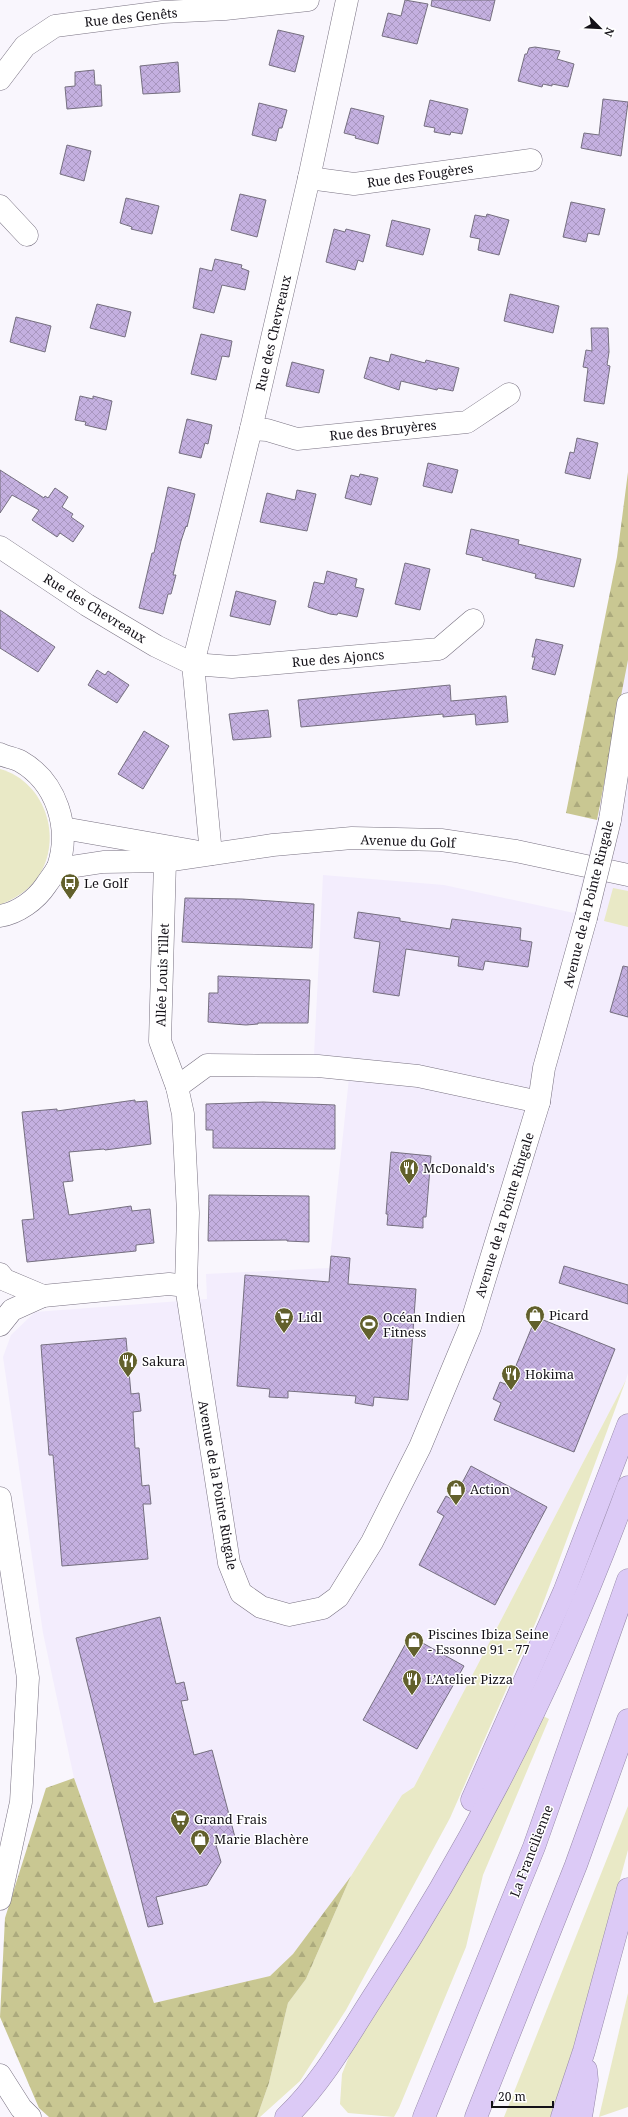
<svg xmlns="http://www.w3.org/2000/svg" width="628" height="2117" font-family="'Noto Serif',serif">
	<defs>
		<pattern id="forest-firs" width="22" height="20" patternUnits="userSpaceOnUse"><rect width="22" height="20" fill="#c9c792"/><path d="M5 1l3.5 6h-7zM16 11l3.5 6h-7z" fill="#acaa7d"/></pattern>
		<pattern id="building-cross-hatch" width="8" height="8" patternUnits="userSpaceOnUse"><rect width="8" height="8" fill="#c4b0e0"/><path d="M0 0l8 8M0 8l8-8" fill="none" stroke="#a896bf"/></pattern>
	</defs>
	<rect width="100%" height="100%" fill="#f9f6fd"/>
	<path fill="#f3edfd" d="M628 650V1373L626 1380 414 1787 402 1795 351 1876 293 1954 270 1976 154 2003 74 1778 43 1633 3 1357 11 1335 35 1312 207 1299 206 1274 329 1268 351 1059 314 1056 323 875 444 885 574 913 597 820Z"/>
	<g fill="#e9e9c6">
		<path d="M0 769C47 782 65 843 35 881 25 893 13 899 0 905Z"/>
		<path d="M613 888 628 891V927L604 921Z"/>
		<path d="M626 1380 538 1617 450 1818 346 2010 300 2081 260 2117H257L269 2083 288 2003 306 1979 351 1876 402 1795 414 1787Z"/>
		<path d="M543 1716 549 1719 483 1875 466 1947 399 2108 394 2117 348 2113 340 2104 342 2074 350 2054 413 1953 512 1780Z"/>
		<path d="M628 1806V1850L555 2117H504Z"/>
		<path d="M628 1993V2107L599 2117Z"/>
	</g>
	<g fill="url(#forest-firs)">
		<path d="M628 472V660L597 820 566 813 617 557Z"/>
		<path d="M74 1778 154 2003 270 1976 293 1954 351 1876 306 1979 288 2003 269 2083 257 2117H49L39 2108 0 2017 5 1918 46 1788Z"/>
	</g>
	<g fill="url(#building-cross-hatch)" stroke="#756f7f">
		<path d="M405 0 428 4 417 44 382 36 388 13 401 16Z"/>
		<path d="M432 0H495L490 21 431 6Z"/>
		<path d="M278 30 304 36 295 72 269 65Z"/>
		<path d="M535 47 560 51 557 59 574 64 568 87 552 84V86L543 84 542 87 518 81 525 54H527L529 48Z"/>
		<path d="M178 62 180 92 143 94 140 66Z"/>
		<path d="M94 70 95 85H101L102 106 67 109 65 87 75 86V72Z"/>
		<path d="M603 99 628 102 621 156 581 148 584 133 599 135Z"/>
		<path d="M430 100 468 109 462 134 451 132 450 135 434 132 435 128 424 126Z"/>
		<path d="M259 103 287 110 282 128H279L276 141 252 135Z"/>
		<path d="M351 108 384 116 378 144 355 138 356 136 344 133Z"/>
		<path d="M67 145 91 151 84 181 60 174Z"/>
		<path d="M240 194 266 200 257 237 231 230Z"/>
		<path d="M126 198 159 206 152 234 131 229 132 227 120 223Z"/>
		<path d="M571 202 605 209 599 235 588 233 586 242 563 237Z"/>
		<path d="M487 214 509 220 499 255 478 250 480 239 470 237 475 215 486 217Z"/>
		<path d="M392 220 430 229 423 255 386 246Z"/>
		<path d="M334 229 345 232 346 229 370 235 363 262 358 260 355 270 326 262Z"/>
		<path d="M215 259 242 265 241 268 249 271 245 290 222 285 214 313 193 308 200 268 212 271Z"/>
		<path d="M510 294 559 306 553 333 504 321Z"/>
		<path d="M97 304 131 312 125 337 90 328Z"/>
		<path d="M16 317 51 326 45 352 10 342Z"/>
		<path d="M591 328H608L609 352 607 365 610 366 604 404 584 401 588 368 583 367 586 350 592 351Z"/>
		<path d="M201 334 232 341 229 357 222 356 216 380 191 374Z"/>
		<path d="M391 354 425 363 426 360 459 368 453 391 438 388 437 390 401 381 399 390 364 378 370 357 389 362Z"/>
		<path d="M292 362 324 370 319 393 286 386Z"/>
		<path d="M80 396 93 399V396L112 401 106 430 85 425 86 422 75 420Z"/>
		<path d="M187 419 212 425 208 444 205 443 201 458 179 453Z"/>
		<path d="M577 438 598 443 590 479 565 473 570 452 574 453Z"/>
		<path d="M428 463 458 470 452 493 423 486Z"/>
		<path d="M0 470 44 498 45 496 48 498 55 488 68 497 62 507 73 514 71 517 84 526 73 542 60 533 57 537 32 520 39 510 12 495 0 513Z"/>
		<path d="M360 474 378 478 371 505 345 498 351 475 359 477Z"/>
		<path d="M168 487 195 494 187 527 186 526 181 541 173 575H176L171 594H168L163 614 139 608 152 553H154Z"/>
		<path d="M297 490 316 494 307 531 260 522 267 493 295 500Z"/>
		<path d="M471 529 519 540 518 544 581 559 574 587 535 578 536 574 482 560 483 558 466 554Z"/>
		<path d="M405 563 430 569 420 610 395 604Z"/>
		<path d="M327 571 357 579 355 587 364 589 357 617 338 613 337 615 330 614 308 607 314 582 324 584Z"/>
		<path d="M236 591 276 601 270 625 230 616Z"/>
		<path d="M0 610 55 647 38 672 0 648Z"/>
		<path d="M536 639 563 645 555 675 532 669 535 657H532Z"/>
		<path d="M97 670 105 675 108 671 129 685 117 703 88 685Z"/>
		<path d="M450 685 451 701 506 696 508 722 476 725 475 714 443 717V714L301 727 298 700Z"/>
		<path d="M268 710 271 737 233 740 229 714Z"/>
		<path d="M144 731 169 746 143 789 118 774Z"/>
		<path d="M185 898 242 899 314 904 312 948 182 942Z"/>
		<path d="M358 912 400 918V921L450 929 452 919 521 928 520 940 532 942 528 967 485 961 483 970 458 966 459 957 406 949 399 996 373 992 380 942 354 938Z"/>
		<path d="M623 966 628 967V1017L610 1012Z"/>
		<path d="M218 976 310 980 308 1023H258V1024L246 1025 208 1022 209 993H218Z"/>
		<path d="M135 1100V1102L147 1101 151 1144 105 1150 104 1149 69 1152 73 1181 63 1182 69 1215 131 1206 132 1211 150 1209 154 1243 136 1245V1251L27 1262 22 1220 34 1219 22 1112 57 1109V1111Z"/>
		<path d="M263 1102 335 1105V1149L213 1148V1130H206V1104Z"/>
		<path d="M391 1152 431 1156 426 1217H423V1228L387 1225 388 1214H386Z"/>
		<path d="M209 1195 309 1196V1242L287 1241V1240L208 1241Z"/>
		<path d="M331 1256 350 1258 348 1284 416 1289 408 1400 374 1397 373 1406 355 1403 356 1396 288 1391V1398L269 1397 270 1389 237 1386 245 1275 329 1282Z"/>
		<path d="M564 1266 628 1285V1304L559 1283Z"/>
		<path d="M536 1317 615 1349 574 1452 494 1420 501 1403 493 1399 500 1382 508 1385Z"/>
		<path d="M126 1338 131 1394 139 1393 141 1411 133 1412 135 1448H139L142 1486 149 1485 151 1504H143L148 1559 62 1566 53 1455H49L41 1345Z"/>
		<path d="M471 1466 547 1507 495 1605 419 1565 444 1516 437 1512 446 1496 453 1500Z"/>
		<path d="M160 1617 176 1684 184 1682 188 1700 181 1701 194 1755 212 1750 236 1841 216 1845 221 1862 207 1885 156 1897 163 1924 148 1927 76 1638Z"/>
		<path d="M410 1636 464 1666 417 1749 363 1720Z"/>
	</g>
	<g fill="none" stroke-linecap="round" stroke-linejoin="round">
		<g stroke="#797282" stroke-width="23">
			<g id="street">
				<path d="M0 79 25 46 55 26 163 12 225 9 308 0"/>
				<path d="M309 178 354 184 531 160"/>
				<path d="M0 206 27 235"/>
				<path d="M251 429 267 430 297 439 467 422 509 394"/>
				<path d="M0 547 87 605 156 646 193 664 232 667 439 649 473 620"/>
				<path d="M610 820 628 704"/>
				<path d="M63 828 194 851"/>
				<path d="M211 854 193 664 251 429 309 178 347 0"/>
				<path d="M165 861 160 1041 177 1087 183 1114 188 1213 186 1286 229 1563 241 1593 261 1607 289 1615 323 1608 338 1597 372 1542 420 1447 470 1327 539 1102 544 1068 586 918"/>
				<path d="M57 869 103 862 165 861 273 845 352 838 441 840 516 851 628 875"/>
				<path d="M177 1087 207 1065 318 1066 418 1076 539 1102"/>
				<path d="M0 1274 5 1280 43 1296"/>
				<path d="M0 1325 12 1310 43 1296 169 1284 186 1286"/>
			</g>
		</g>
		<g stroke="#797282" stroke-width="23">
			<g id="secondary">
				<path d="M0 754C6 757 14 758 20 761 57 782 71 828 58 867 55 873 50 879 46 885 36 900 18 913 0 916"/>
				<path d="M0 1498 28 1678 21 1802 0 1899"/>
				<path d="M0 2075 21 2108 30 2117"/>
			</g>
		</g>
		<g stroke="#9689a8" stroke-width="23">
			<g id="highway">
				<path d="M472 1800 564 1592 628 1425"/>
				<path d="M286 2117C323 2082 349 2034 377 1991 479 1835 564 1663 628 1487"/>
				<path d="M424 2117 534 1847 628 1580"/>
				<path d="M476 2117 576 1865 628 1720"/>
				<path d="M562 2117 584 2051 628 1889"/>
				<path d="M581 2117 587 2080 586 2070"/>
			</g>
		</g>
		<use href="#street" stroke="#fff" stroke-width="22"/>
		<use href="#secondary" stroke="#fff" stroke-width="22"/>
		<use href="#highway" stroke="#dccaf6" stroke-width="22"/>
		<g stroke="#797282" stroke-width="23" stroke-linecap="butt">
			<path id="street-bridge" d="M586 918 610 820"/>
		</g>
		<use href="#street-bridge" stroke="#fff" stroke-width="22"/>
	</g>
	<defs>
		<g id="bus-pin" transform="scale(1)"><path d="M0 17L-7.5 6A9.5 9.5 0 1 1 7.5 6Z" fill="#62602c" stroke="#fff"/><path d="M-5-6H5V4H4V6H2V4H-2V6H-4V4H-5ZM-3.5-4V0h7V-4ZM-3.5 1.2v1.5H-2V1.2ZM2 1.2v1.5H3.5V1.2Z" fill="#fff"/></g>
		<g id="restaurant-pin" transform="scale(1)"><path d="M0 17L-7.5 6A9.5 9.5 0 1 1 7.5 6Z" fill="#62602c" stroke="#fff"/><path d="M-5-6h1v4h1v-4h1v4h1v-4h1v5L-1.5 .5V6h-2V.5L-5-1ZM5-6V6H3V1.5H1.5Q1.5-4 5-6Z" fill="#fff"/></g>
		<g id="shop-pin" transform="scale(1)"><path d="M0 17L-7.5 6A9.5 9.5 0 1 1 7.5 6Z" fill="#62602c" stroke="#fff"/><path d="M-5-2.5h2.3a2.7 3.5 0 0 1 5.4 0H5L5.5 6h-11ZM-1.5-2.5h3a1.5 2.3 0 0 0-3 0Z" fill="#fff"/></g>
		<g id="supermarket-pin" transform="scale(1)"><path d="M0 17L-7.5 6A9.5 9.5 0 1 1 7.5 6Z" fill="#62602c" stroke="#fff"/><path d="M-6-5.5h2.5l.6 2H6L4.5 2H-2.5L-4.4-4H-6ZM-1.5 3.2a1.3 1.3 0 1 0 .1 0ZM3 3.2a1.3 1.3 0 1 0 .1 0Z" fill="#fff"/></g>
		<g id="stadium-pin" transform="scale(1)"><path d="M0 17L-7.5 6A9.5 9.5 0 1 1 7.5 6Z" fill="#62602c" stroke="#fff"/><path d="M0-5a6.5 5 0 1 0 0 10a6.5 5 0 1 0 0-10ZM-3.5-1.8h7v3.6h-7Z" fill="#fff"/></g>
	</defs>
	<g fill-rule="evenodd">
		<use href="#bus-pin" x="70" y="883"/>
		<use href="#restaurant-pin" x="409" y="1168"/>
		<use href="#shop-pin" x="535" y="1315"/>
		<use href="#supermarket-pin" x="284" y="1317"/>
		<use href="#stadium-pin" x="369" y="1324"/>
		<use href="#restaurant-pin" x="128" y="1361"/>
		<use href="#restaurant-pin" x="511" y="1374"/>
		<use href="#shop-pin" x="456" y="1489"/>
		<use href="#shop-pin" x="414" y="1641"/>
		<use href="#restaurant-pin" x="412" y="1679"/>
		<use href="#supermarket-pin" x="180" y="1819"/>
		<use href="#shop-pin" x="200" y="1839"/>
	</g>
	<g text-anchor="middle" stroke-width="3" stroke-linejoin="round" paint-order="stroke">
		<g font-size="13" fill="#141118" stroke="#fff">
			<text transform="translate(131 17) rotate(-6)" y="5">Rue des Genêts</text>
			<text transform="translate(420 175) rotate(-8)" y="5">Rue des Fougères</text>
			<text transform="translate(273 333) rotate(-77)" y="5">Rue des Chevreaux</text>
			<text transform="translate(383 430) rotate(-6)" y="5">Rue des Bruyères</text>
			<text transform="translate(95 608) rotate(32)" y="5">Rue des Chevreaux</text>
			<text transform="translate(338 658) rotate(-5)" y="5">Rue des Ajoncs</text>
			<text transform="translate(408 841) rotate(2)" y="5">Avenue du Golf</text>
			<text transform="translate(588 904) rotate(-76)" y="5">Avenue de la Pointe Ringale</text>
			<text transform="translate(162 975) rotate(-88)" y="5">Allée Louis Tillet</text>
			<text transform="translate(504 1215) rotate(-73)" y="5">Avenue de la Pointe Ringale</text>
			<text transform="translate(218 1485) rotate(80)" y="5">Avenue de la Pointe Ringale</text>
			<text transform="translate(531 1851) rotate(-69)" y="5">La Francilienne</text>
		</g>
		<g font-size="13" fill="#141118" stroke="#fff" text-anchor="start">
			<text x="84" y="888">Le Golf</text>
			<text x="423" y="1173">McDonald's</text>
			<text x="549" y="1320">Picard</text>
			<text x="298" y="1322">Lidl</text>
			<text x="383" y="1322">Océan Indien<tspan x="383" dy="15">Fitness</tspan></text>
			<text x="142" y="1366">Sakura</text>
			<text x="525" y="1379">Hokima</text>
			<text x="470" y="1494">Action</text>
			<text x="428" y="1639">Piscines Ibiza Seine<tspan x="428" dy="15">- Essonne 91 - 77</tspan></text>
			<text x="426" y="1684">L’Atelier Pizza</text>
			<text x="194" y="1824">Grand Frais</text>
			<text x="214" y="1844">Marie Blachère</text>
		</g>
	</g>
	<g transform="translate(600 28) rotate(114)" stroke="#ffffff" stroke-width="3" paint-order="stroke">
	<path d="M0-3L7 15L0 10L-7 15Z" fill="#141118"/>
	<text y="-6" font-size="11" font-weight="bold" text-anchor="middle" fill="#141118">N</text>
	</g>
	<path d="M492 2101v6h61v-6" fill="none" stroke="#141118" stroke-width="2"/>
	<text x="498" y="2101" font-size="12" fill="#141118" stroke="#ffffff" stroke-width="3" paint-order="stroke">20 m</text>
</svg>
